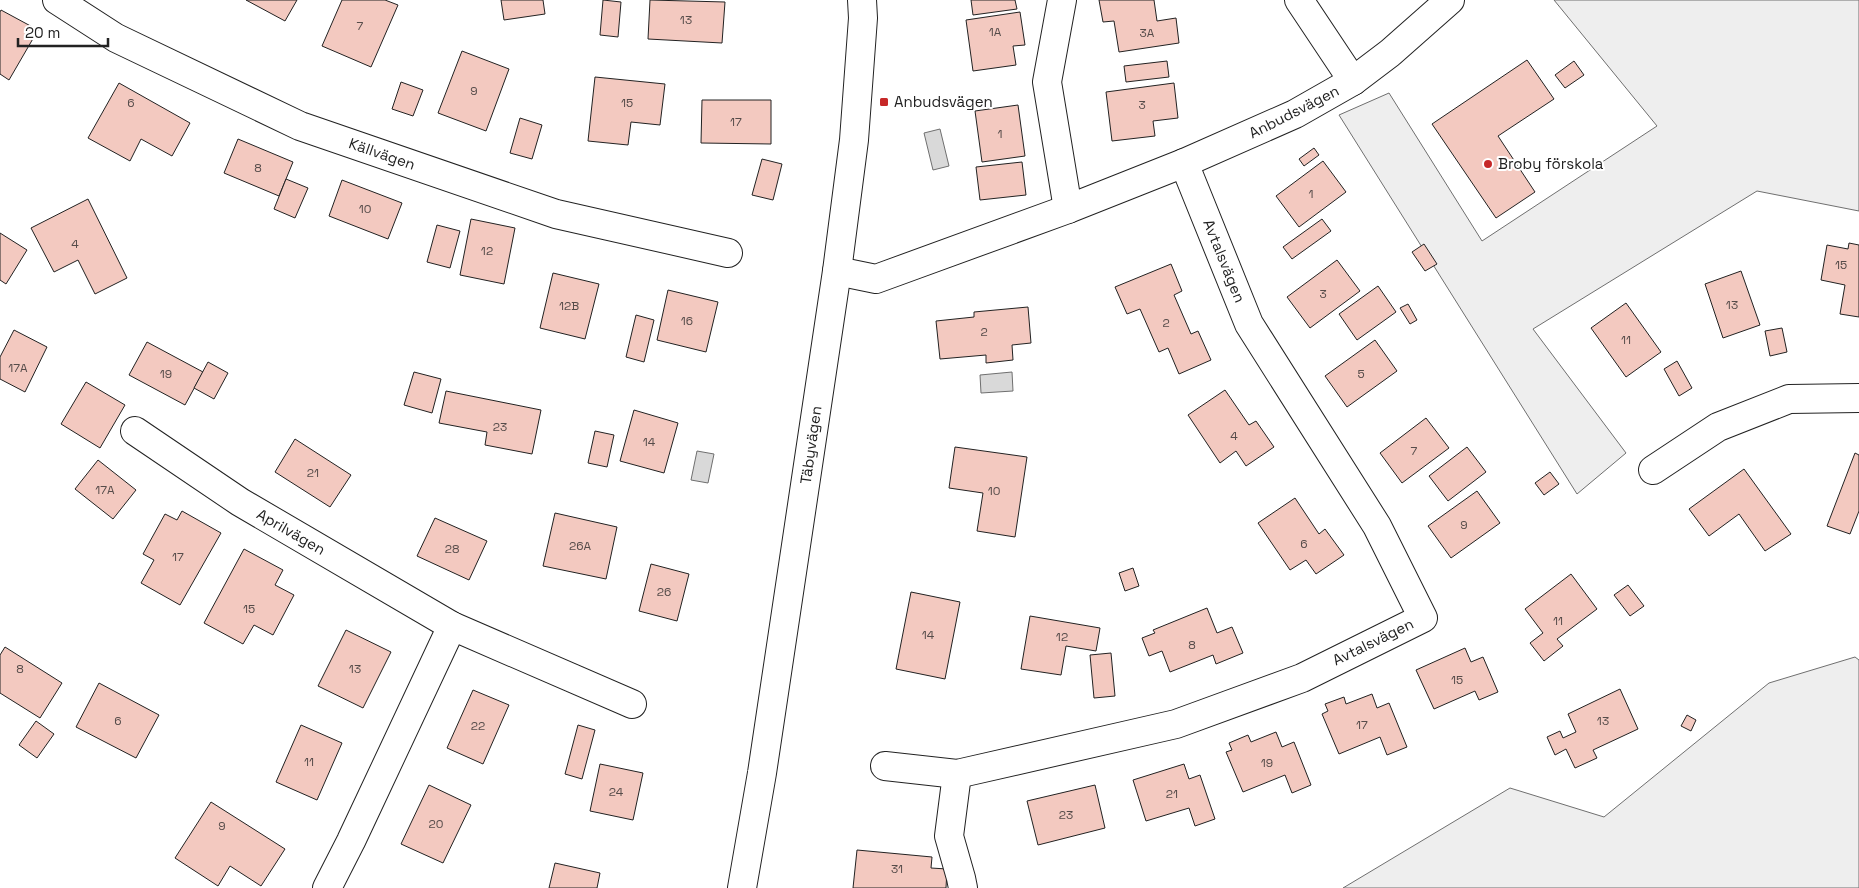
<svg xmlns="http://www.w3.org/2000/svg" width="1859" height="888" font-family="'Space Grotesk',sans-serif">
	<rect width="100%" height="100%" fill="#fff"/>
	<g fill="#eee" stroke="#6f6f6f">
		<path d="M1554 0H1859V211L1757 191 1533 329 1626 453 1577 494 1339 115 1389 93 1482 241 1657 126Z"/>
		<path d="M1855 657 1859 660V888H1343L1510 788 1604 817 1769 683Z"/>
	</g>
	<g fill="#d9d9d9" stroke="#6f6f6f">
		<path d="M940 129 949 166 933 170 924 133Z"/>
		<path d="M1012 372 1013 391 981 393 980 375Z"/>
		<path d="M697 451 714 454 708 483 691 480Z"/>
	</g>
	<g fill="#f3c9c0" stroke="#222">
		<path d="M246 0H297L285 21Z"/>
		<path d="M342 0H385L398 5 371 67 322 46Z"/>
		<path d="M501 0H543L545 14 504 20Z"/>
		<path d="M603 0 621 2 618 37 600 35Z"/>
		<path d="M650 0 725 2 722 43 648 39Z"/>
		<path d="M971 0H1015L1017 9 973 15Z"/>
		<path d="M1099 0H1154L1157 21 1176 18 1179 43 1119 52 1114 21 1103 22Z"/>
		<path d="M1 10 38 30 9 80 0 74V12Z"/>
		<path d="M1020 12 1025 45 1013 46 1016 65 973 71 966 20Z"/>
		<path d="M462 51 509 69 486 131 438 113Z"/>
		<path d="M1527 60 1554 99 1498 136 1535 192 1496 218 1432 124Z"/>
		<path d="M1167 61 1169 77 1126 82 1124 66Z"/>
		<path d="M1574 61 1584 75 1565 88 1555 75Z"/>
		<path d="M595 77 665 84 660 125 631 122 628 145 588 141Z"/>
		<path d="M401 82 423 90 413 116 392 109Z"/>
		<path d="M119 83 190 123 172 156 141 139 130 161 88 138Z"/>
		<path d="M1174 83 1178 118 1153 121 1155 136 1112 141 1106 92Z"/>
		<path d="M702 100H771V144L701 143Z"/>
		<path d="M1018 105 1025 156 982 162 975 111Z"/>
		<path d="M520 118 542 125 532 159 510 153Z"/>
		<path d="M238 139 293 162 279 196 224 173Z"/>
		<path d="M1314 148 1319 155 1304 166 1299 159Z"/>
		<path d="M762 159 782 164 773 200 752 195Z"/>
		<path d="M1323 161 1346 192 1299 227 1276 196Z"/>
		<path d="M1022 162 1026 195 980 200 976 167Z"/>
		<path d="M286 179 308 188 295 218 274 209Z"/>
		<path d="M342 180 402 203 388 239 329 216Z"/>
		<path d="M88 199 127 278 95 294 78 260 54 272 31 228Z"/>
		<path d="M471 219 515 228 504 284 460 275Z"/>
		<path d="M1322 219 1331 231 1292 259 1283 247Z"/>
		<path d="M437 225 460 231 450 268 427 262Z"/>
		<path d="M0 233 27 250 6 284 0 280Z"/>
		<path d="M1849 243 1859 245V317L1840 314 1845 285 1821 280 1827 245 1848 249Z"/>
		<path d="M1424 244 1437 264 1425 271 1412 252Z"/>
		<path d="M1337 260 1360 291 1310 328 1287 297Z"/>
		<path d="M1171 264 1182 291 1174 295 1191 334 1198 331 1211 360 1179 374 1168 348 1159 352 1140 309 1127 314 1115 287Z"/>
		<path d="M1741 271 1760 325 1723 338 1705 284Z"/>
		<path d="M553 273 599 284 585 339 540 328Z"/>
		<path d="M1378 286 1396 312 1357 340 1339 314Z"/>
		<path d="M668 290 718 302 706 352 657 340Z"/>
		<path d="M1626 303 1661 352 1626 377 1591 328Z"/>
		<path d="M1408 304 1417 320 1410 324 1400 308Z"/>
		<path d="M1028 307 1031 343 1012 345 1013 360 986 363V355L940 359 936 321 974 317V312Z"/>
		<path d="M636 315 654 320 644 362 626 357Z"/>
		<path d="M1782 328 1787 352 1770 356 1765 331Z"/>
		<path d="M14 330 47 347 25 392 0 379V357Z"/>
		<path d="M1375 340 1397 371 1347 407 1325 376Z"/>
		<path d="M147 342 203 372 185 405 129 375Z"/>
		<path d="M1677 361 1692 388 1679 396 1664 369Z"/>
		<path d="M208 362 228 373 214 399 194 388Z"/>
		<path d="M414 372 441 379 432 413 404 405Z"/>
		<path d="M86 382 125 405 100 448 61 424Z"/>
		<path d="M1225 390 1249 425 1256 421 1274 447 1246 466 1236 451 1220 463 1188 415Z"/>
		<path d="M446 391 541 410 532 454 485 445 487 432 439 423Z"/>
		<path d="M634 410 678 423 664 473 620 461Z"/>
		<path d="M1426 418 1449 448 1402 483 1380 453Z"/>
		<path d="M595 431 614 435 607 467 588 463Z"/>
		<path d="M295 439 351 475 330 507 275 472Z"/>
		<path d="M955 447 1027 457 1015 537 977 531 983 493 949 488Z"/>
		<path d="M1467 447 1486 472 1448 501 1429 476Z"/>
		<path d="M1855 453 1859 455V511L1850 534 1827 526Z"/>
		<path d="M98 460 136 490 113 519 75 489Z"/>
		<path d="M1744 469 1791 534 1765 551 1739 514 1709 536 1689 509Z"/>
		<path d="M1550 472 1559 484 1544 495 1535 483Z"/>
		<path d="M1477 491 1500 523 1451 558 1428 526Z"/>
		<path d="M1295 498 1319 534 1325 529 1344 555 1316 574 1306 560 1290 570 1258 523Z"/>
		<path d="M182 511 221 533 180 605 141 583 154 560 143 554 165 514 177 520Z"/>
		<path d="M555 513 617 527 606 579 543 566Z"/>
		<path d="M435 518 487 541 469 580 417 556Z"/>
		<path d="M244 549 283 570 275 585 294 595 273 635 254 625 243 644 204 623Z"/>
		<path d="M651 564 689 574 677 621 639 611Z"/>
		<path d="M1133 568 1139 586 1125 591 1119 573Z"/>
		<path d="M1571 574 1597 609 1557 639 1563 646 1544 661 1530 643 1543 633 1525 609Z"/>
		<path d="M1628 585 1644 606 1630 616 1614 595Z"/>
		<path d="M911 592 960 602 945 679 896 669Z"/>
		<path d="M1207 608 1217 633 1232 627 1243 653 1216 664 1213 655 1170 672 1162 651 1149 656 1142 638 1155 633 1153 630Z"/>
		<path d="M1030 616 1100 628 1096 651 1066 646 1061 675 1021 669Z"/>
		<path d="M346 630 391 652 363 708 318 686Z"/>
		<path d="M5 647 62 683 40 718 0 693V655Z"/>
		<path d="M1465 648 1471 662 1483 657 1498 692 1479 700 1475 691 1434 709 1416 670Z"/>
		<path d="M1111 653 1115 696 1094 698 1090 655Z"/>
		<path d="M99 683 159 715 136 758 76 727Z"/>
		<path d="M1620 689 1638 729 1593 750 1597 758 1575 768 1566 749 1555 755 1547 737 1560 731 1563 738 1576 732 1568 714Z"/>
		<path d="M473 690 509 705 483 764 447 748Z"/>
		<path d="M1372 694 1377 708 1389 703 1407 747 1387 755 1380 737 1339 754 1322 714 1328 711 1325 704 1344 697 1346 704Z"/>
		<path d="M1687 715 1696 720 1691 731 1681 726Z"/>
		<path d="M36 721 54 734 37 758 19 745Z"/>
		<path d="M301 725 342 743 317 800 276 782Z"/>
		<path d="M578 725 595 730 582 779 565 774Z"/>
		<path d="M1276 732 1282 747 1294 742 1311 785 1292 793 1285 775 1243 792 1226 752 1232 750 1229 743 1248 735 1251 742Z"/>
		<path d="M600 764 643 773 633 820 590 811Z"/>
		<path d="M1184 764 1189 779 1200 775 1215 819 1195 826 1189 808 1146 821 1133 780Z"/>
		<path d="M429 785 471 805 443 863 401 844Z"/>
		<path d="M1095 785 1105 828 1038 845 1027 801Z"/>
		<path d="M211 802 285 849 261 886 230 866 218 886 175 858Z"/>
		<path d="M857 850 932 857 931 868 947 869 946 888H853Z"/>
		<path d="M555 863 600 873 597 888H549Z"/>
	</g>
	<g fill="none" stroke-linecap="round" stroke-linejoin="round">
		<g stroke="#222" stroke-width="30">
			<g id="street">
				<path d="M57 0 116 38 300 126 556 214 728 253"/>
				<path d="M1062 0 1047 82 1068 209"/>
				<path d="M1299 0 1353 81"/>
				<path d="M837 271 876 279 1068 209 1184 163 1295 114 1353 81 1390 53 1450 0"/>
				<path d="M135 431 240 502 452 626 632 704"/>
				<path d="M1653 470 1718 427 1789 399 1859 398"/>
				<path d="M885 766 957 774 1176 724 1302 678 1423 618 1377 526 1249 324 1184 163"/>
				<path d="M957 774 949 836 961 878 963 888"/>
				<path d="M327 888 351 841 452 626"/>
			</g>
		</g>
		<g stroke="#222" stroke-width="30">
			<path id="secondary" d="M742 888 762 773 837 271 854 140 863 18 862 0"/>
		</g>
		<use href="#street" stroke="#fff" stroke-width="28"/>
		<use href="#secondary" stroke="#fff" stroke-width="28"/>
	</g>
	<g fill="#c62828" stroke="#fff" stroke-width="2">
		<rect x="879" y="97" width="10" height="10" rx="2.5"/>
		<circle cx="1488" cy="164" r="5"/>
	</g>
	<g text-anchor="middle" stroke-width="4" stroke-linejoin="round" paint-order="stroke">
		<g font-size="12" fill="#564c4a">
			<text x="686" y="24">13</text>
			<text x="360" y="30">7</text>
			<text x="995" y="36">1A</text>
			<text x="1147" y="37">3A</text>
			<text x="474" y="95">9</text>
			<text x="131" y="107">6</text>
			<text x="627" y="107">15</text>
			<text x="1142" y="109">3</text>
			<text x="736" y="126">17</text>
			<text x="1000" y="138">1</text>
			<text x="258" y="172">8</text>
			<text x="1311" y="198">1</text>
			<text x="365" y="213">10</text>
			<text x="75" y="248">4</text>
			<text x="487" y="255">12</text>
			<text x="1841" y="269">15</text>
			<text x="1323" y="298">3</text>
			<text x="1732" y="309">13</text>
			<text x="569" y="310">12B</text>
			<text x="687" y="325">16</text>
			<text x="1166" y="327">2</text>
			<text x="984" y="336">2</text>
			<text x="1626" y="344">11</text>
			<text x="18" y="372">17A</text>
			<text x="166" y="378">19</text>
			<text x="1361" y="378">5</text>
			<text x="500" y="431">23</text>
			<text x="1234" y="440">4</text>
			<text x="649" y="446">14</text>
			<text x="1414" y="455">7</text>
			<text x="313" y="477">21</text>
			<text x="105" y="494">17A</text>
			<text x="994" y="495">10</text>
			<text x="1464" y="529">9</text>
			<text x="1304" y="548">6</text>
			<text x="580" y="550">26A</text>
			<text x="452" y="553">28</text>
			<text x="178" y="561">17</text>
			<text x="664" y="596">26</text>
			<text x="249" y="613">15</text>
			<text x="1558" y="625">11</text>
			<text x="928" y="639">14</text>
			<text x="1062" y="641">12</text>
			<text x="1192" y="649">8</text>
			<text x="20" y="673">8</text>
			<text x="355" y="673">13</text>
			<text x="1457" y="684">15</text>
			<text x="118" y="725">6</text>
			<text x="1603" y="725">13</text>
			<text x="1362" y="729">17</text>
			<text x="478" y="730">22</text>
			<text x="309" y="766">11</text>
			<text x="1267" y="767">19</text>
			<text x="616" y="796">24</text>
			<text x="1172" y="798">21</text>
			<text x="1066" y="819">23</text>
			<text x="436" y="828">20</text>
			<text x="222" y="830">9</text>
			<text x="897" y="873">31</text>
		</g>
		<g font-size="15" fill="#222" stroke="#fff" text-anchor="start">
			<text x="894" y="107">Anbudsvägen</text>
			<text x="1498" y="169">Broby förskola</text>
		</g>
		<g font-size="15" fill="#222" stroke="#fff">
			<text transform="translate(1294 112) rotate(-27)" y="5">Anbudsvägen</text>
			<text transform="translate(382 154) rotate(19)" y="5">Källvägen</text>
			<text transform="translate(1224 261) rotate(68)" y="5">Avtalsvägen</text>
			<text transform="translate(811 445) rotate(-82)" y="5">Täbyvägen</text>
			<text transform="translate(291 532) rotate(30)" y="5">Aprilvägen</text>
			<text transform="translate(1373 642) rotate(-26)" y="5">Avtalsvägen</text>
		</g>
	</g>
	<path d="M18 38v8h90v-8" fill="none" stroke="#222222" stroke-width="2.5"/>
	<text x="25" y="38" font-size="15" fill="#222222" stroke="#ffffff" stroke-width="4" paint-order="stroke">20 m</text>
</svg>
